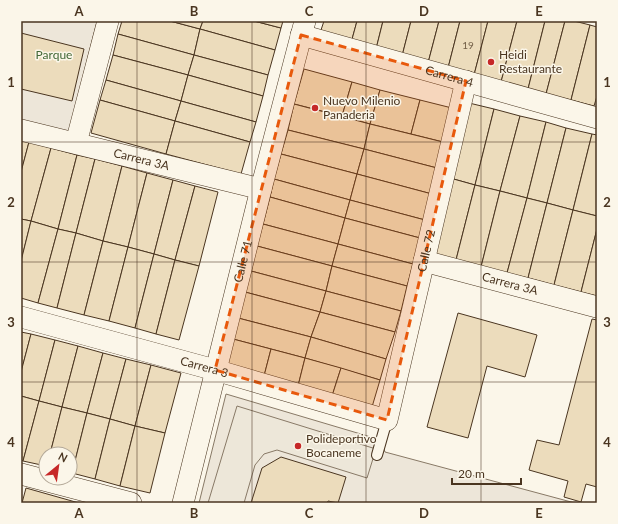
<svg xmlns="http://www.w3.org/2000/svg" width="618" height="524" font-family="Lato,sans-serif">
	<rect width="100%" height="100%" fill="#fbf6e9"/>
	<g fill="#ede6d9" stroke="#887966">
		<path d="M21 21H97L69 133 21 121Z"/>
		<path d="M226 394 381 440 385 452 575 503H199Z"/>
	</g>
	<path fill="#ede7d9" stroke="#887966" d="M237 406 376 449 367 478 277 450 264 454 255 465 244 503H208Z"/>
	<g fill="#ecdcbc" stroke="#4a3520">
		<path d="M122 21H170L200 29 194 55 118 34Z"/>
		<path d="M170 21H203L200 29Z"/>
		<path d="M203 21H254L281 28 275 50 200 29Z"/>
		<path d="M254 21H283L281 28Z"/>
		<path d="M324 21H357L351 43 320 33Z"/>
		<path d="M357 21H383L376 49 351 43Z"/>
		<path d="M383 21H411L402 56 376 49Z"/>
		<path d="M411 21H439L428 63 402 56Z"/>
		<path d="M439 21H460L448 68 428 63Z"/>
		<path d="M460 21H488L474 75 448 68Z"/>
		<path d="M488 21H517L501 82 474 75Z"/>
		<path d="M517 21H545L528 89 501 82Z"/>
		<path d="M545 21H565L546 94 528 89Z"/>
		<path d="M565 21H574L590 25 571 100 546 94Z"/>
		<path d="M590 25 597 27V96L594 106 571 100Z"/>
		<path d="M200 29 275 50 268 75 194 55Z"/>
		<path d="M21 33 84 49 72 101 21 89Z"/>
		<path d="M118 34 194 55 188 75 113 55Z"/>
		<path d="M113 55 188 75 181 101 106 80Z"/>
		<path d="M194 55 268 75 263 96 188 75Z"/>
		<path d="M304 69 352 82 342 116 294 104Z"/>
		<path d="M188 75 263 96 256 122 181 101Z"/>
		<path d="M106 80 181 101 175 121 100 100Z"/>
		<path d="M352 82 380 90 370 124 342 116Z"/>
		<path d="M380 90 420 100 411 134 370 124Z"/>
		<path d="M100 100 175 121 166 154 91 133Z"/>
		<path d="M420 100 452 108 443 142 411 134Z"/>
		<path d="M181 101 256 122 250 142 175 121Z"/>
		<path d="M469 103 494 109 475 185 450 178Z"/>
		<path d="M294 104 370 124 364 149 288 130Z"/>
		<path d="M494 109 520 116 500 191 475 185Z"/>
		<path d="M520 116 546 122 527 198 500 191Z"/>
		<path d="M175 121 250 142 241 174 166 154Z"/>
		<path d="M546 122 566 128 547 203 527 198Z"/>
		<path d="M370 124 443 142 437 168 364 149Z"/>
		<path d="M566 128 592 134 573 210 547 203Z"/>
		<path d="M288 130 364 149 357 174 281 154Z"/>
		<path d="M592 134 597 135V216L573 210Z"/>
		<path d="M21 140 29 142 21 172Z"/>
		<path d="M29 142 51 148 31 221 21 219V172Z"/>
		<path d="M51 148 77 155 58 229 31 221Z"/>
		<path d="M364 149 437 168 432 194 357 174Z"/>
		<path d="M281 154 357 174 350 200 274 179Z"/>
		<path d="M77 155 95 159 76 233 58 229Z"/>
		<path d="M95 159 122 166 103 241 76 233Z"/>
		<path d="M122 166 147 173 128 247 103 241Z"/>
		<path d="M147 173 173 180 154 254 128 247Z"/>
		<path d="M357 174 432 194 425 220 350 200Z"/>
		<path d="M450 178 475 185 456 260 431 254Z"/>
		<path d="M274 179 350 200 345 218 270 197Z"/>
		<path d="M173 180 195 186 175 260 154 254Z"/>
		<path d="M475 185 500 191 481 267 456 260Z"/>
		<path d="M195 186 218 192 199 266 175 260Z"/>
		<path d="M500 191 527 198 507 273 481 267Z"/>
		<path d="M270 197 345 218 338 244 263 224Z"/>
		<path d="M527 198 547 203 528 278 507 273Z"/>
		<path d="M350 200 425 220 420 238 345 218Z"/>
		<path d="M547 203 573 210 554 285 528 278Z"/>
		<path d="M573 210 597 216V229L581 292 554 285Z"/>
		<path d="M345 218 420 238 413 264 338 244Z"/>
		<path d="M21 219 31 221 21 261Z"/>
		<path d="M31 221 58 229 38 303 21 298V261Z"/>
		<path d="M263 224 338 244 332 266 257 246Z"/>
		<path d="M58 229 76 233 57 308 38 303Z"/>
		<path d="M597 229V296L581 292Z"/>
		<path d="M76 233 103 241 84 315 57 308Z"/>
		<path d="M103 241 128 247 109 321 84 315Z"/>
		<path d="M338 244 413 264 407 286 332 266Z"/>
		<path d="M257 246 332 266 326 291 251 271Z"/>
		<path d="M128 247 154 254 135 328 109 321Z"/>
		<path d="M154 254 175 260 156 334 135 328Z"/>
		<path d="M175 260 199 266 179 340 156 334Z"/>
		<path d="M332 266 407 286 401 311 326 291Z"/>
		<path d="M251 271 326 291 320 312 245 292Z"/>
		<path d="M326 291 401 311 395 332 320 312Z"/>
		<path d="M245 292 320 312 311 337 238 318Z"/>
		<path d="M320 312 395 332 386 359 311 337Z"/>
		<path d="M458 313 537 335 525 377 487 366 468 438 427 427Z"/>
		<path d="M238 318 311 337 305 358 233 339Z"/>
		<path d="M592 319 597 320V487L586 484 581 502 564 497 568 481 529 470 537 440 559 445Z"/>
		<path d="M21 332 31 334 21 372Z"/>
		<path d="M31 334 55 340 39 401 21 396V372Z"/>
		<path d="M311 337 386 359 380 380 305 358Z"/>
		<path d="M233 339 271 349 264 376 226 366Z"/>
		<path d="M55 340 78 346 62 407 39 401Z"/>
		<path d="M78 346 103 353 87 413 62 407Z"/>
		<path d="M271 349 305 358 298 386 264 376Z"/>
		<path d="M103 353 126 359 110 419 87 413Z"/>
		<path d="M305 358 341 368 332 396 298 386Z"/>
		<path d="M126 359 151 365 135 426 110 419Z"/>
		<path d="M151 365 181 373 165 433 135 426Z"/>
		<path d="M341 368 380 380 372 407 332 396Z"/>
		<path d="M21 396 39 401 23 461 21 460Z"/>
		<path d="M39 401 62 407 50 454H46V466L23 461Z"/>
		<path d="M62 407 87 413 72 473H70V454H50Z"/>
		<path d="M87 413 110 419 95 479 72 473Z"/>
		<path d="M110 419 135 426 120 486 95 479Z"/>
		<path d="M135 426 165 433 150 493 120 486Z"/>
		<path d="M281 457 346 477 338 503 328 501 327 503H251L262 468Z"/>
		<path d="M26 488 79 503H22Z"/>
	</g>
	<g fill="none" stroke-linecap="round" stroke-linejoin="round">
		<g stroke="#4a3520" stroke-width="12">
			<path id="service" d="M377 455 387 420"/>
		</g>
		<g stroke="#4a3520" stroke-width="22">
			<g id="minor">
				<path id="s1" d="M301 35 597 118"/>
				<path id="s2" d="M21 130 261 189"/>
				<path d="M76 143 108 21"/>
				<path id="s3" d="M424 261 597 307"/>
				<path id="s4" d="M21 317 215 370 387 420 466 81"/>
				<path d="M21 474 131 503"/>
				<path id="s5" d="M183 503 261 189 305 21"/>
			</g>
		</g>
		<use href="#service" stroke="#fbf6e9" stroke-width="10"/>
		<use href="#minor" stroke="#fbf6e9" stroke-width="21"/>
	</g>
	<path fill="#e8590c" fill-opacity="0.2" stroke="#e8590c" stroke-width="3" stroke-dasharray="8 5" stroke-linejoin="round" d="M301 35 466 81 387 420 215 370Z"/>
	<path fill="none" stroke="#4a3520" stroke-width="1" stroke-opacity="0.55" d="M137 21V503M252 21V503M366 21V503M481 21V503M21 142H597M21 262H597M21 382H597"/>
	<g fill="#c62828" stroke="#fbf6e9" stroke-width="1.5">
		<circle cx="491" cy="62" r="4"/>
		<circle cx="315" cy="108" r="4"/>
		<circle cx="298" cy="446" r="4"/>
	</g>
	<g text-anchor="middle" stroke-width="3" stroke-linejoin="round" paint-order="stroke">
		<g font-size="10" fill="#725f47">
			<text x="468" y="49">19</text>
		</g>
		<g font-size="12" fill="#436837" stroke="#fbf6e9">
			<text x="54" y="59">Parque</text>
		</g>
		<g font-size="12" fill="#4a3520" stroke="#fbf6e9" text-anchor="start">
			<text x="499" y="59">Heidi<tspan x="499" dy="14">Restaurante</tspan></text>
			<text x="323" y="105">Nuevo Milenio<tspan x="323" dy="14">Panaderia</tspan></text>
			<text x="306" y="443">Polideportivo<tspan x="306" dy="14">Bocaneme</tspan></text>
		</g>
		<g font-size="12" fill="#4a3520" stroke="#fbf6e9">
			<text dy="4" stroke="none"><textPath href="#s1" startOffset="154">Carrera 4</textPath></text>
			<text dy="4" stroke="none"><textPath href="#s2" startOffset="124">Carrera 3A</textPath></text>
			<text dy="4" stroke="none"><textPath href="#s4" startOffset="554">Calle 72</textPath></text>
			<text dy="4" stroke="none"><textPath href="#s5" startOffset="249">Calle 71</textPath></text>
			<text dy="4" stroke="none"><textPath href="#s3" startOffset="89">Carrera 3A</textPath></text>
			<text dy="4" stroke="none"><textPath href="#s4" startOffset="190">Carrera 3</textPath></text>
		</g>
	</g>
	<rect width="618" height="524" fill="none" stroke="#fbf6e9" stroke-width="44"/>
	<g transform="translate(58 466) rotate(29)"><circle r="19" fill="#fbf6e9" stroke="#b4a999"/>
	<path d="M0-3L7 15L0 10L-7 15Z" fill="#c62828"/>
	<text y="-6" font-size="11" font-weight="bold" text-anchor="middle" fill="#4a3520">N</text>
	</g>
	<path d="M452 478v6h69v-6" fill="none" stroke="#4a3520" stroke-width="2"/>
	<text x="458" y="478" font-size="12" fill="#4a3520" stroke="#fbf6e9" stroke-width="3" paint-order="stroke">20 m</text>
	<rect x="22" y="22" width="574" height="480" fill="none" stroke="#4a3520" stroke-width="1.5"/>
	<g font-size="13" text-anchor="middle" font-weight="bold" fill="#4a3520">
		<text x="79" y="16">A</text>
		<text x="194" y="16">B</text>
		<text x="309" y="16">C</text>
		<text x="424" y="16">D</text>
		<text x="539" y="16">E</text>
		<text x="11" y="87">1</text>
		<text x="607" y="87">1</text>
		<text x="11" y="207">2</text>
		<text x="607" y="207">2</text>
		<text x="11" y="327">3</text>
		<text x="607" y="327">3</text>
		<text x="11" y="447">4</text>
		<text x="607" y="447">4</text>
		<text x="79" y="518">A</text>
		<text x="194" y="518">B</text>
		<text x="309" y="518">C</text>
		<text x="424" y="518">D</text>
		<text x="539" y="518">E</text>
	</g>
</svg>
